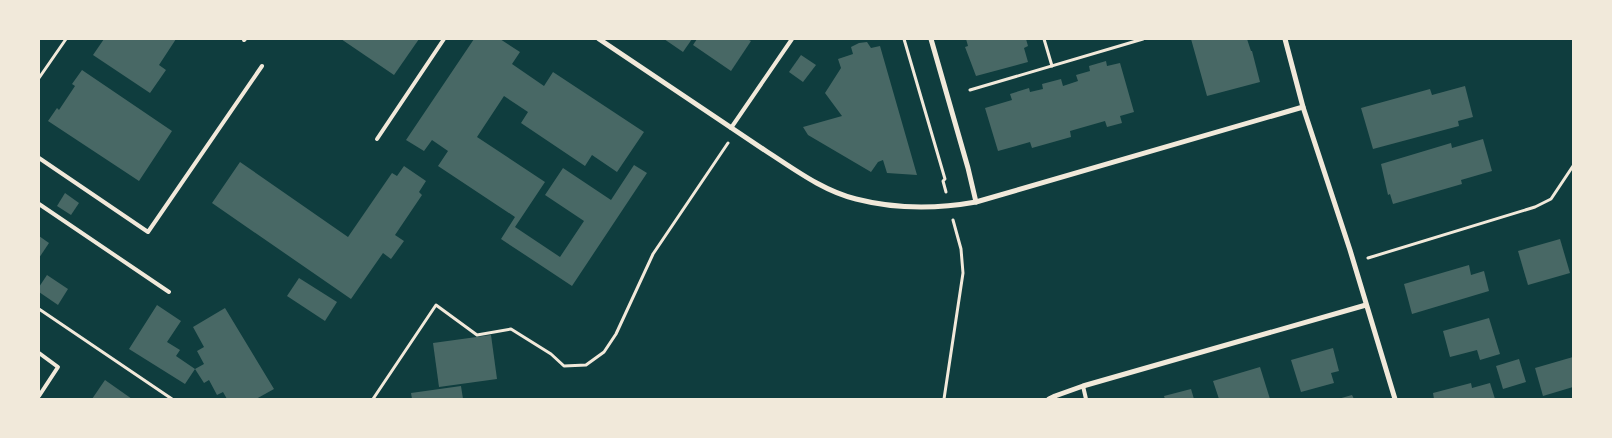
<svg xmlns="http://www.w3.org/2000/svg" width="1612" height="438" font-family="Overpass,sans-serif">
	<rect width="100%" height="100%" fill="#0f3d3e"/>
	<g fill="#486865">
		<path d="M104 39H176L159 65 166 70 150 93 93 55Z"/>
		<path d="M341 39H419L394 75Z"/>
		<path d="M474 39H500L520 52 512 64 544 86 553 72 644 132 617 172 592 155 585 166 521 123 528 112 504 96 477 137 545 182 515 227 560 257 584 221 545 195 563 168 611 200 634 165 647 173 572 286 501 239 515 217 438 166 448 151 432 140 424 151 406 140Z"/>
		<path d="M664 39H692L683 52Z"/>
		<path d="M697 39H747L751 41 731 71 693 45Z"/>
		<path d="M966 39H1026L1028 46 1024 48 1028 62 976 76 965 47 968 46Z"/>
		<path d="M1191 39H1247L1251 51H1252L1260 82 1207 96Z"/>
		<path d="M867 42 871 48 880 46 917 175 887 173 883 160 878 162 871 172 808 135 803 127 842 116 825 93 841 68 838 59 853 54 851 47 859 43Z"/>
		<path d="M801 55 816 65 803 82 789 72Z"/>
		<path d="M1106 61 1107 66 1120 63 1134 112 1120 116 1122 123 1107 127 1105 121 1070 131 1071 137 1032 148 1030 142 998 151 985 108 1012 100 1010 94 1029 88 1030 92 1043 89 1042 84 1061 79 1063 86 1078 81 1076 75 1090 71 1089 66Z"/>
		<path d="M82 70 172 131 139 181 48 121 57 108 59 110 75 86 72 84Z"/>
		<path d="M1465 86 1473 117 1458 121 1459 126 1373 149 1361 108 1430 89 1432 95Z"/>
		<path d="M1483 139 1492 171 1461 180 1462 184 1393 204 1390 194 1388 195 1381 164 1451 143 1452 148Z"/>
		<path d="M240 162 348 237 392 173 397 176 404 166 426 181 419 192 422 195 395 235 404 241 391 259 383 253 351 299 212 203Z"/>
		<path d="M65 193 79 203 71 215 57 206Z"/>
		<path d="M39 236 49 243 39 258Z"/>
		<path d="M1560 239 1570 273 1528 285 1518 251Z"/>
		<path d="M1469 265 1471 275 1484 271 1489 291 1412 314 1404 284Z"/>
		<path d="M47 275 68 289 58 305 39 292V287Z"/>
		<path d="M299 278 337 302 325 321 287 296Z"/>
		<path d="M157 305 181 321 167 342 180 350 176 356 195 369 204 364 197 351 204 347 193 327 225 308 274 389 256 399H227L223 392 217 395 209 380 204 383 195 369 185 384 129 349Z"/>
		<path d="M1489 318 1500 354 1480 360 1477 350 1450 357 1443 331Z"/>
		<path d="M491 335 497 379 439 387 433 343Z"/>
		<path d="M1333 348 1339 371 1331 373 1334 383 1301 392 1291 360Z"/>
		<path d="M1573 357V387L1543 396 1535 368Z"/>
		<path d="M1519 359 1526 382 1503 389 1496 366Z"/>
		<path d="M1260 367 1270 399H1219L1213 381Z"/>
		<path d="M105 380 132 399H92Z"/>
		<path d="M1471 383 1472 388 1490 383 1495 399H1434L1433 393Z"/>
		<path d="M461 386 463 399H412L411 393Z"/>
		<path d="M1191 389 1194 399H1165L1164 396Z"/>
		<path d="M1352 395 1354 399H1338Z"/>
	</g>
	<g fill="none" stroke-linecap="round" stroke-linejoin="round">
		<g stroke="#f1e9da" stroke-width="3">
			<path d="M904 39 945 179 943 181 946 192"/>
			<path d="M1044 39 1052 66"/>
			<path d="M39 78 66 39"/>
			<path d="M970 90 1143 39"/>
			<path d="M1368 258 1535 207 1551 199 1573 166"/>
			<path d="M39 309 172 399"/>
			<path d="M373 399 436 305 477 335 511 329 551 354 564 366 586 365 604 352 616 334 653 254 728 143"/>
			<path d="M944 399 963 273 961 249 953 220"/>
		</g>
		<g stroke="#f1e9da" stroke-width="4">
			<path d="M244 40 245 39"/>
			<path d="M731 128 792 39"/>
			<path d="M377 139 444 39"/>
			<path d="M39 158 148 232 262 66"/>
			<path d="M39 204 169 292"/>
			<path d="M39 353 58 367 39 396"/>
			<path d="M1083 386 1086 399"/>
		</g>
		<g stroke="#f1e9da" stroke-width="5">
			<path d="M599 39C655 76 710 114 766 151 794 169 823 191 856 199 895 209 937 209 976 202L1303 107"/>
			<path d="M931 39 968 168 976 202"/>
			<path d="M1285 39 1303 107 1350 250 1395 399"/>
			<path d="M1049 399 1055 396 1083 386 1366 305"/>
		</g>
	</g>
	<rect width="1612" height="438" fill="none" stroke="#f1e9da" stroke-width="80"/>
</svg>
